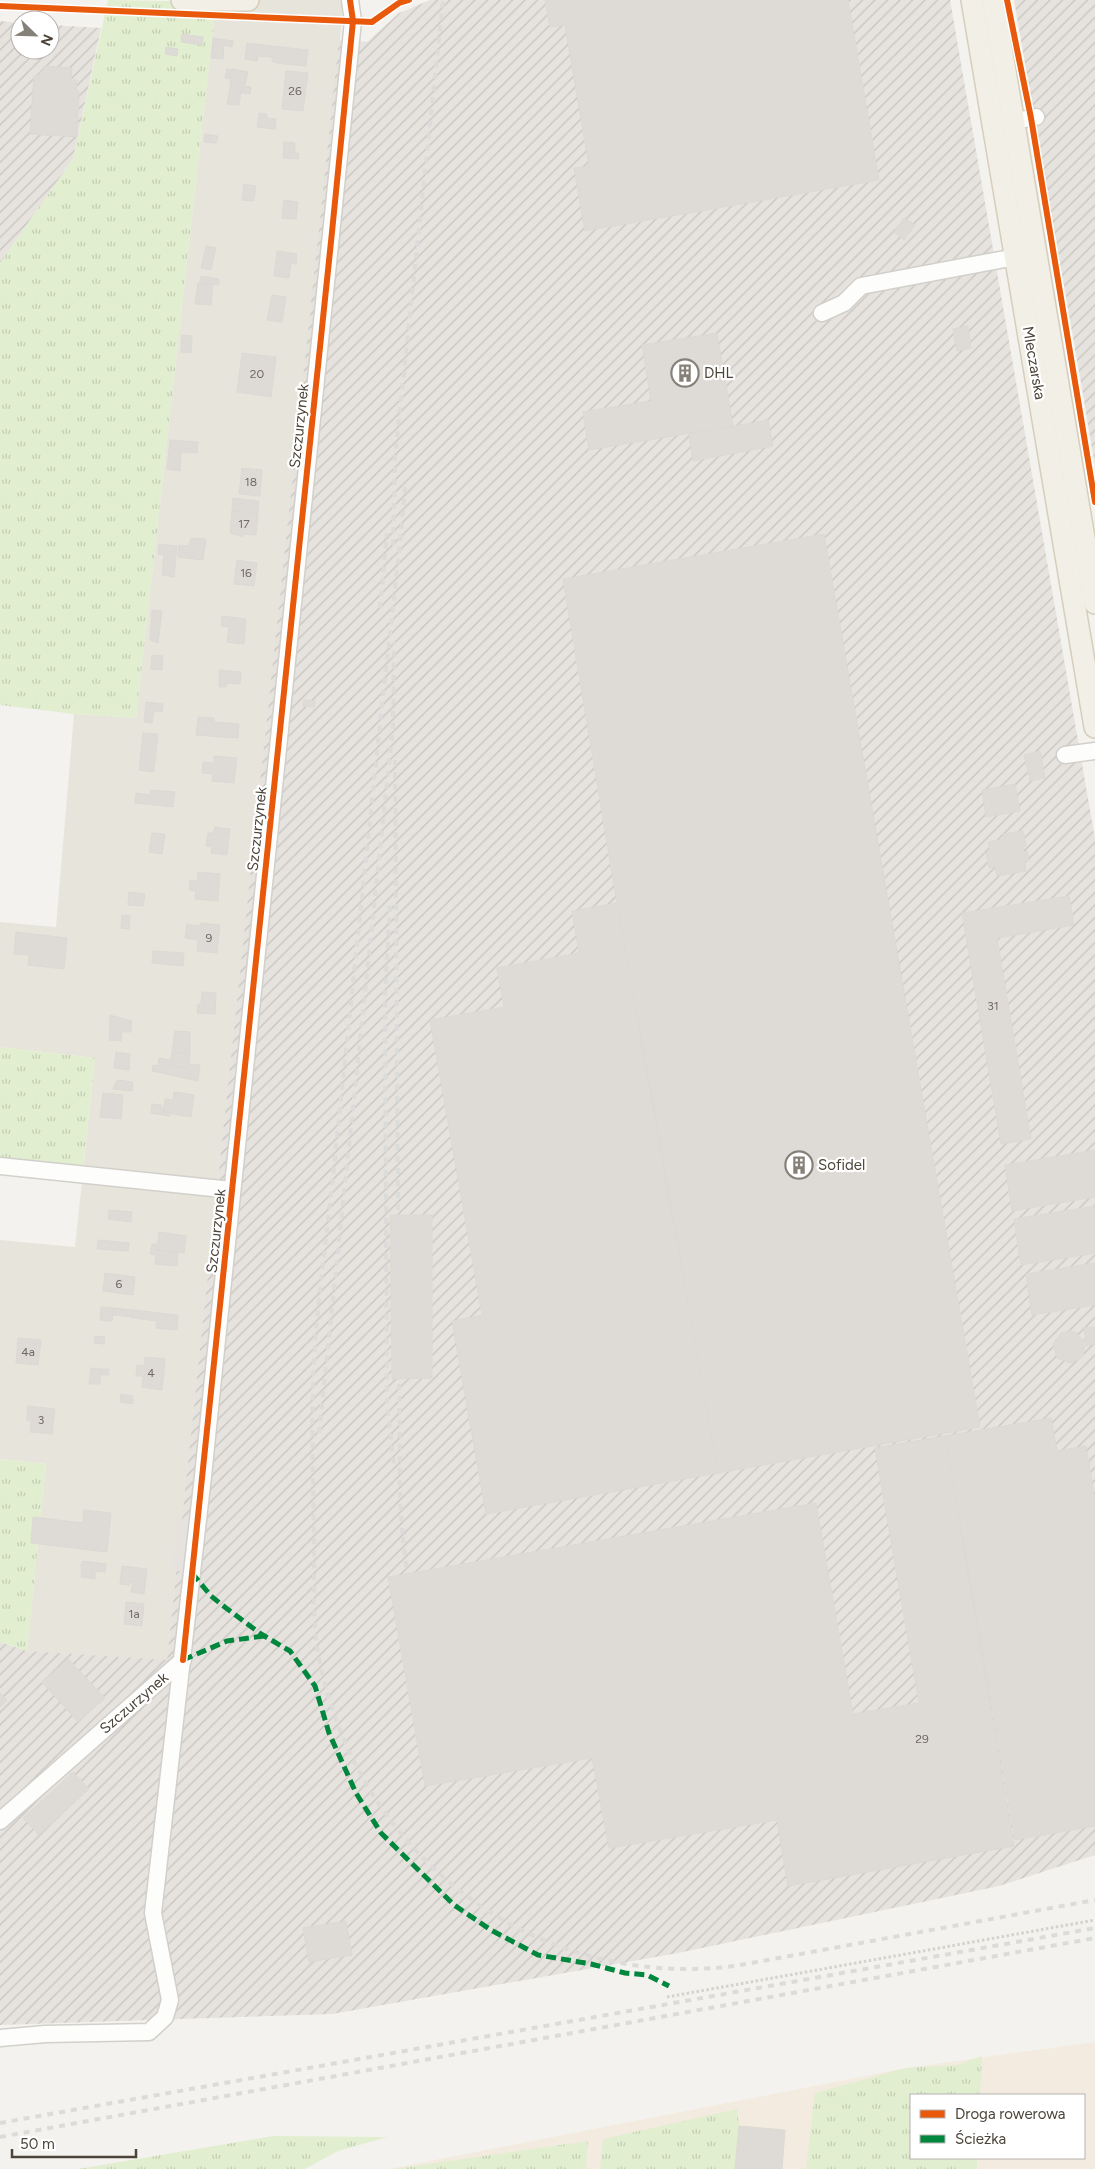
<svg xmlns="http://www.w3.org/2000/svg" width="1095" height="2169" font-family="Figtree,sans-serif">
	<defs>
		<pattern id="industrial-furrows" width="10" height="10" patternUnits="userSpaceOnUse" patternTransform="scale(1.25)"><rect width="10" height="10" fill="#e6e2de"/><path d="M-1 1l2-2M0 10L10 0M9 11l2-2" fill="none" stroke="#c7c3bf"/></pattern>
		<pattern id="grass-tufts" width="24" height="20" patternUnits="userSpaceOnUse" patternTransform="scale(1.25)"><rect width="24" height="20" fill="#e1eecf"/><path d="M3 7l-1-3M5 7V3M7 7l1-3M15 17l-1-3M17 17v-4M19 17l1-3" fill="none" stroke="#c3cdb2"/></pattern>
	</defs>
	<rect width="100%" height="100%" fill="#f4f2ee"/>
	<path fill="#e7e4dc" d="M239 0H344L167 1661 27 1651 46 1464 0 1459V1240L75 1247 95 1058 0 1047V922L56 927 74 714 136 718 216 2Z"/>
	<path fill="#f3ebdf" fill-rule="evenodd" d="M1095 2042V2169H389L906 2068ZM911 2095H1084V2158H911Z"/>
	<g fill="url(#industrial-furrows)">
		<path d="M430 0H950L1095 839V1855L999 1886 678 1953 332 2014 0 2025V1642L27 1651 167 1660 339 40 367 42 399 13Z"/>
		<path d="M1014 0H1095V466L1083 394Z"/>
		<path d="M0 21 20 23V50H50V25L101 28 73 159 0 263Z"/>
	</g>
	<g fill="url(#grass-tufts)">
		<path d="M108 0 216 2 136 718 74 714 0 705V263L73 159Z"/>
		<path d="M0 1047 95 1058 83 1168 0 1159Z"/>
		<path d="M0 1459 46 1464 27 1651 0 1642Z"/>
		<path d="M982 2056 980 2095H911V2158H977V2169H806L815 2093 906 2068 957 2065Z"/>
		<path d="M737 2109 739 2126 735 2169H600L603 2139Z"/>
		<path d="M273 2136 388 2137 338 2151 305 2169H78Z"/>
		<path d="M588 2141 586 2169H394Z"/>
	</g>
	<path fill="#e6e3df" d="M177 1521 198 1523 192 1573 172 1570Z"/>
	<g fill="#dedbd6" stroke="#dcd9d4">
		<path d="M545 0H848L879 180 585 231 574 168 589 166 565 25 550 27Z"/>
		<path d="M182 34 203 37 202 45 181 42Z"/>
		<path d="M213 38 233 41 232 47 224 45 223 59 211 58Z"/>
		<path d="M247 43 308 50 306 66 277 63 272 61V57L258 56 257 61 245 59Z"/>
		<path d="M166 47 178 49 177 56 165 54Z"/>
		<path d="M44 66 72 68 71 80H77L76 91H79L77 137 30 134 34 76H37L44 69Z"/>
		<path d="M227 69 233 70 231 79 225 78Z"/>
		<path d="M232 69 248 72 245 85 230 82Z"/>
		<path d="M286 71 308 73 303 111 282 109Z"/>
		<path d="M231 82 242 84 239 105 227 104Z"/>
		<path d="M242 86 251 87 250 94 241 93Z"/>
		<path d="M259 113 267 114V118L276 119 275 129 257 127Z"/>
		<path d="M205 134 218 136 216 143 204 142Z"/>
		<path d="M284 142 295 143V153H299L298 159 283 158Z"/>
		<path d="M244 184 256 186 254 201 242 200Z"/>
		<path d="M284 200 298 202 296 219 282 218Z"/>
		<path d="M904 218 915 225 904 240 894 232Z"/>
		<path d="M206 246 216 248 211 270 201 268Z"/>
		<path d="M277 251 297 254 296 264 291 263 289 278 274 276Z"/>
		<path d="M201 276 219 279V285L200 283Z"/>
		<path d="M198 283 213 284 211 305 195 304Z"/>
		<path d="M272 295 286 297 282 322 267 320Z"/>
		<path d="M968 326 971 348 957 351 953 329Z"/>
		<path d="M717 333 733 426 589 450 583 412 651 401 642 345Z"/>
		<path d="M182 335 192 336 191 353 181 352Z"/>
		<path d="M242 353 276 357 271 397 237 392Z"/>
		<path d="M768 420 773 446 693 461 689 434Z"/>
		<path d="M170 440 198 442 197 453 181 452 180 471 167 469Z"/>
		<path d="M242 468 262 470 260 496 239 494Z"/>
		<path d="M233 498 259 501 258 513 232 511Z"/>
		<path d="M232 511 258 513 256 535 243 534V537L230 533Z"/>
		<path d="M824 534 980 1427 718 1473 617 903 563 579Z"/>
		<path d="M191 538 206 539 203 560 178 557 179 545 189 546Z"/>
		<path d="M159 544 177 546 174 577 162 575 164 555 158 554Z"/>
		<path d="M237 560 257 563 254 586 234 584Z"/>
		<path d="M152 610 162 611 158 643 150 640Z"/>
		<path d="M222 616 246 619 244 644 227 642 229 627 221 626Z"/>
		<path d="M152 655 163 656 162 670 151 669Z"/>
		<path d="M219 670 241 672 240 684 227 683 226 687H219Z"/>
		<path d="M304 700 315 701 314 707 303 706Z"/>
		<path d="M146 702 163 704 162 712 154 711 152 723 144 722Z"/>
		<path d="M198 717 214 718V722L239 724 238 738 196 735Z"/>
		<path d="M143 733 158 734 154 772 139 770Z"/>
		<path d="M1040 751 1045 778 1030 781 1024 755Z"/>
		<path d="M214 756 237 758 234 783 212 781 213 774 202 773 203 762 214 763Z"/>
		<path d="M1015 784 1020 811 986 817 982 790Z"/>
		<path d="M151 790 175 792 173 807 135 803 136 793 150 795Z"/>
		<path d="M215 827 230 829 227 855 211 853 212 847 206 846 208 833H213Z"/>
		<path d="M1023 831 1026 846 1022 847 1024 852 1027 851 1029 861H1025L1026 871 997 876 995 867 989 868 986 853 990 852 988 842 1004 839 1003 834Z"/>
		<path d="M152 833 165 834 162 854 149 852Z"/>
		<path d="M198 872 220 874 218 901 195 899 196 891 189 890 190 880 197 881Z"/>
		<path d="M129 892 145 894 143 906 128 905Z"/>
		<path d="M1069 896 1074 925 997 938 1031 1139 1001 1144 962 913Z"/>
		<path d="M617 903 718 1473 486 1514 452 1321 482 1315 430 1020 504 1007 497 968 579 953 572 911Z"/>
		<path d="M122 915 130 916 129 929 121 928Z"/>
		<path d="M200 923 220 925 217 953 197 951 198 940 185 938 187 924 200 926Z"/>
		<path d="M16 932 67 938 64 969 28 965 29 955 14 954Z"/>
		<path d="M153 951 184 953 183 966 152 963Z"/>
		<path d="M202 992 216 993 215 1014 197 1013 198 1004H201Z"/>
		<path d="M110 1015 132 1021 131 1032H122L121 1041 109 1040Z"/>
		<path d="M175 1031 190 1032V1054L172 1052Z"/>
		<path d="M116 1052 130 1054 129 1070 114 1068Z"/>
		<path d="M172 1052 190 1054 188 1068 170 1066Z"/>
		<path d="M159 1058 171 1060 170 1066 188 1068 189 1064 200 1065 198 1081 152 1071 153 1065 158 1066Z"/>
		<path d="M117 1080 133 1082 132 1091 113 1089Z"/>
		<path d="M174 1092 194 1095 191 1117 163 1112 165 1099 173 1100Z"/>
		<path d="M103 1093 123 1095 121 1119 100 1117Z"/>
		<path d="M152 1104 161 1105 163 1112 171 1113 170 1116 151 1113Z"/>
		<path d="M1095 1150V1197L1012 1211 1005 1165Z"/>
		<path d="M1095 1206V1253L1021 1265 1014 1219Z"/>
		<path d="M109 1210 132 1212 131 1222 108 1219Z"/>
		<path d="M390 1215H432V1378L392 1379Z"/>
		<path d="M159 1232 186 1236 184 1253 157 1250Z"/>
		<path d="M98 1240 129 1243 128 1251 97 1249Z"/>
		<path d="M152 1244H157V1250L178 1253 177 1266 155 1264 156 1255 150 1254Z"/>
		<path d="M1095 1263V1305L1032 1315 1026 1274Z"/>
		<path d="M105 1273 135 1277 133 1295 103 1291Z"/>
		<path d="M101 1307 114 1308 112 1321 100 1320Z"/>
		<path d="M114 1308 133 1310 132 1317 113 1315Z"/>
		<path d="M133 1310 178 1315 177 1330 156 1328 157 1321 132 1318Z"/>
		<path d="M1095 1327V1344L1085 1346 1083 1355 1078 1360 1070 1363 1057 1358 1053 1344 1061 1333 1069 1331 1077 1333 1083 1341 1086 1340 1084 1328Z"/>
		<path d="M95 1336 105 1337 104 1344 94 1343Z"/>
		<path d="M18 1338 41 1340 38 1365 16 1363Z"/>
		<path d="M145 1357 165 1359 162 1390 142 1387 143 1376H136L137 1365 144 1366Z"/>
		<path d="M91 1368 101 1369 100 1384H89Z"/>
		<rect x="101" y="1369" width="8" height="6"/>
		<path d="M121 1394 133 1396V1404L120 1402Z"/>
		<path d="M28 1406 55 1409 52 1434 30 1432 31 1421 27 1420Z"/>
		<path d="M1051 1418 1057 1451 1086 1446 1095 1501V1826L1015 1840 945 1436Z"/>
		<path d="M945 1436 1014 1846 788 1886 777 1820 609 1848 592 1758 425 1786 388 1577 816 1503 853 1714 919 1703 875 1448Z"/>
		<path d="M84 1510 111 1513 107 1552 31 1543 33 1517 83 1523Z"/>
		<path d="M83 1561 106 1564 105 1572 95 1571V1579L81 1577 82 1566H80Z"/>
		<path d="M122 1566 147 1569 144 1594 131 1592 133 1583 129 1582V1585L120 1584Z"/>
		<path d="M126 1602 144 1604 142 1626 124 1624Z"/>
		<path d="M68 1659 105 1698 78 1722 42 1682Z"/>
		<path d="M0 1693 7 1700 0 1707Z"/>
		<path d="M73 1772 89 1789 39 1835 23 1818Z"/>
		<path d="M346 1921 352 1955 309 1962 303 1928Z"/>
		<path d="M739 2126 785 2130 782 2169H735Z"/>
	</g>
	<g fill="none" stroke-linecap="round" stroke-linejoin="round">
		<g stroke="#d2d0cb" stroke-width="19">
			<g id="minor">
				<path d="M1004 120 1015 121 1036 117"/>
				<path d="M822 313 844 303 861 286 1005 259 1016 258 1027 261"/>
				<path d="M1065 755 1095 751"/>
				<path d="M0 1166 232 1190"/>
				<path d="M0 1821 183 1660"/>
				<path d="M0 2038 45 2034 149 2032 165 2017 170 2000 153 1913 203 1476 353 21 350 0"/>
			</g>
		</g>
		<g stroke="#d6cebb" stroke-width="24">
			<g id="major">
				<path d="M182 0H248"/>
				<path d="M972 0 1095 727"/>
				<path d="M993 0 1095 603"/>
			</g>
		</g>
		<path stroke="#d3d2cc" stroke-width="3" stroke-dasharray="2.5 2.5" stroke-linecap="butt" d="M667 1997 1095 1920"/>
		<use href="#minor" stroke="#fdfdfc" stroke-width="16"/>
		<use href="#major" stroke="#f2efe6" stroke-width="21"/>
		<g stroke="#dbdbda" stroke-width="4" stroke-dasharray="6 6" stroke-linecap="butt">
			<path d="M405 487C399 560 390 632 382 705 365 868 348 1031 331 1195 325 1250 317 1305 314 1361 311 1419 313 1478 314 1536 315 1577 311 1620 319 1659 358 1856 534 1991 735 1966L1095 1900"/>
			<path d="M393 545 395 457 443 0"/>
			<path d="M380 608 387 533"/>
			<path d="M395 760 400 1498 403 1543"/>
			<path d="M390 906 385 993 387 1403 394 1465"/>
			<path d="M319 1433 393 725 394 642"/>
			<path d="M403 1537 407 1574"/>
			<path d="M0 2123 1095 1928"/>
			<path d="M0 2137 1095 1938"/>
		</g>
		<g stroke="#00873e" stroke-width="5" stroke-dasharray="10 5" stroke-linecap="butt">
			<path d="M192 1573 211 1596 226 1608 261 1634 290 1651 315 1686 329 1733 356 1793 381 1833 454 1905 491 1930 538 1955 591 1964 625 1973 647 1975 669 1986"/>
			<path d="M183 1660 227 1641 264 1636"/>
		</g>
		<g stroke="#fff" stroke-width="9">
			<g id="cycleway">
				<path d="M1007 0 1031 118 1095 502"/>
				<path d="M0 6 372 22 399 3 409 0"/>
				<path d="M183 1660 332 232 353 21 350 0"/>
			</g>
		</g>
		<use href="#cycleway" stroke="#e8590c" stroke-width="6"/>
	</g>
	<defs>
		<g id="building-ring" transform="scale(1.4375)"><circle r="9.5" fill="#fff" stroke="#868178" stroke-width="1.5"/><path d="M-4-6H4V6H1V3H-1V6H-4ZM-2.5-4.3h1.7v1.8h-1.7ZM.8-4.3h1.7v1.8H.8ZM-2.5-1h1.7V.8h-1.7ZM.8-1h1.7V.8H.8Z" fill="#868178"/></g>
	</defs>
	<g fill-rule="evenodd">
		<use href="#building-ring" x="685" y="373"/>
		<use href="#building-ring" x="799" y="1165"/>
	</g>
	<g text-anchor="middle" stroke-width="4.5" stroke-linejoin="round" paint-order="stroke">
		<g font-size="12" fill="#706a61">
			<text x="295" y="95">26</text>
			<text x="257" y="378">20</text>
			<text x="251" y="486">18</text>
			<text x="244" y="528">17</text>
			<text x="246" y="577">16</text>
			<text x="209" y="942">9</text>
			<text x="993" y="1010">31</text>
			<text x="119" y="1288">6</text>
			<text x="28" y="1356">4a</text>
			<text x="151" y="1377">4</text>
			<text x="41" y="1424">3</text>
			<text x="134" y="1618">1a</text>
			<text x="922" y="1743">29</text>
		</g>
		<g font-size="15" fill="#4b4439" stroke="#fff">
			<text transform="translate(1034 363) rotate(80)" y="5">Mleczarska</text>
			<text transform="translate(299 426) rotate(-84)" y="5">Szczurzynek</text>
			<text transform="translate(257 829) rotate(-84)" y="5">Szczurzynek</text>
			<text transform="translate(216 1231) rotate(-84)" y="5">Szczurzynek</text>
			<text transform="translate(134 1703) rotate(-41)" y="5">Szczurzynek</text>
		</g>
		<g font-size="15" fill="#4b4439" stroke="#fff" text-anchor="start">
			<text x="704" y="378">DHL</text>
			<text x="818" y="1170">Sofidel</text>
		</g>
	</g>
	<rect x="910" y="2094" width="175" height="65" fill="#ffffff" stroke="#b7b4b0"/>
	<rect x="920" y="2110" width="25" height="8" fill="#e8590c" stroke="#b7b4b0"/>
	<text x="955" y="2119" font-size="15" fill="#4b4439">Droga rowerowa</text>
	<rect x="920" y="2135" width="25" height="8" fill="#00873e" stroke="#b7b4b0"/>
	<text x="955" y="2144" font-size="15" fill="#4b4439">Ścieżka</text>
	<g transform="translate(35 35) rotate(113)"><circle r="24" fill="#ffffff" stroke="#b7b4b0"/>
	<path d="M0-4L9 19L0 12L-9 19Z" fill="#868178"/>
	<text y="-8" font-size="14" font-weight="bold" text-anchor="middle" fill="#4b4439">N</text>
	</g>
	<path d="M12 2149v8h124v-8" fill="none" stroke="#4b4439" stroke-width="2.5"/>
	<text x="20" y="2149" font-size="15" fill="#4b4439" stroke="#ffffff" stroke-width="4" paint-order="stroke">50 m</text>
</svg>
